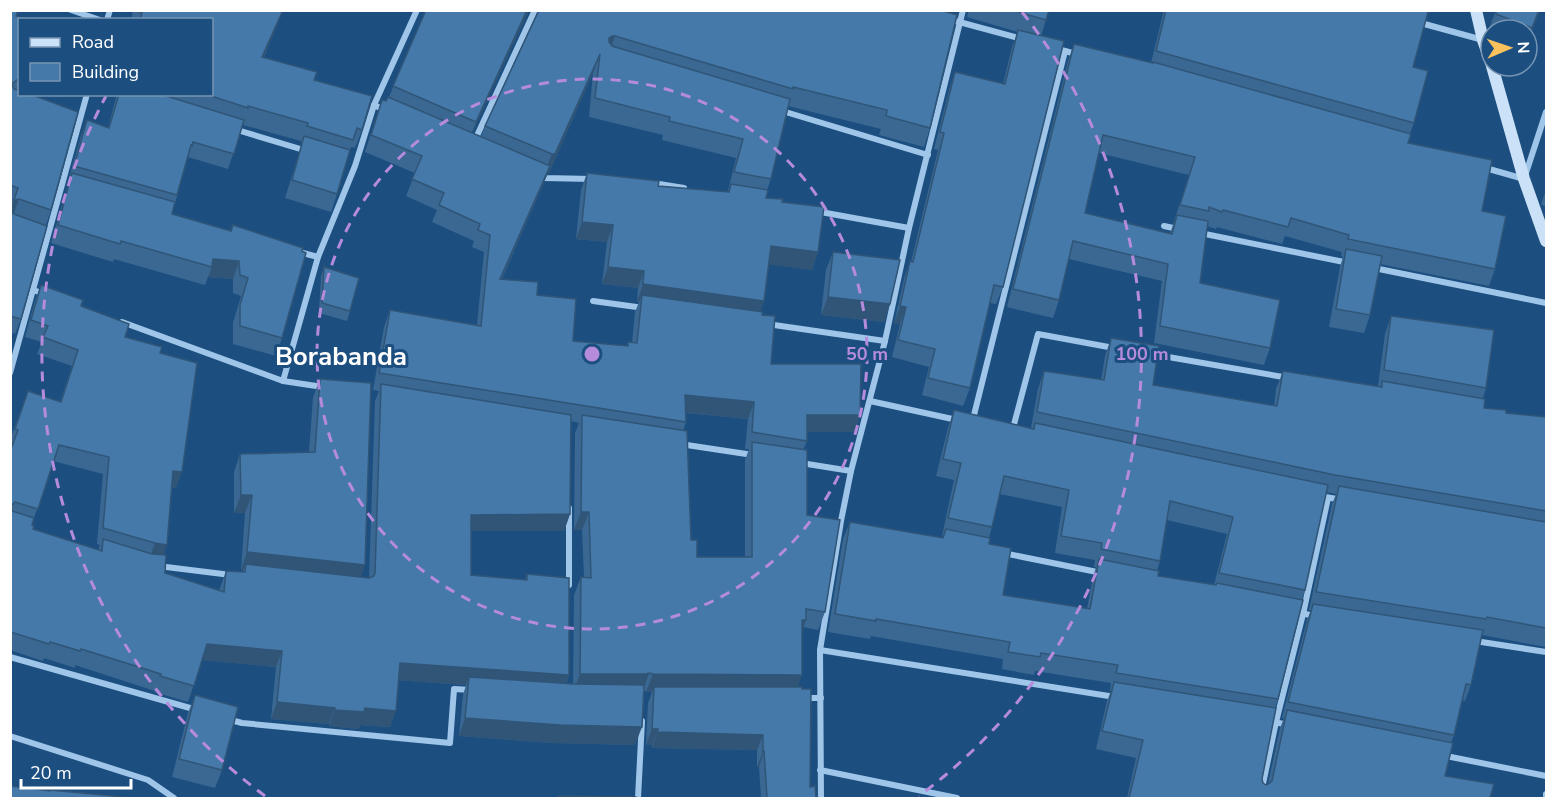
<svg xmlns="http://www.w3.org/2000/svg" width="1557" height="809" font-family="'Nunito Sans',sans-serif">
	<rect width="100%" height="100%" fill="#1c4f80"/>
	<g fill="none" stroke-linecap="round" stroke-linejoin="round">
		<g stroke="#9fc6e9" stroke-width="6">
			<path d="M71 10 100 20"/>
			<path d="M948 19 1022 39"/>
			<path d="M107 20 110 10"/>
			<path d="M1417 22 1483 40"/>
			<path d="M1054 48 1076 54"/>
			<path d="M374 105 387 111"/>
			<path d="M779 110 928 155"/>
			<path d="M234 129 307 151"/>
			<path d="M475 140 535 10"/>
			<path d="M1482 167 1524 179 1546 112"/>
			<path d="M540 176 544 178 592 179"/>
			<path d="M653 183 684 188"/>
			<path d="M815 211 909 228"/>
			<path d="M1164 226 1178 229"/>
			<path d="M1200 233 1349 263"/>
			<path d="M299 252 318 257"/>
			<path d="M1374 268 1546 303"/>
			<path d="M33 290 45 294"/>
			<path d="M593 301 644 308"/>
			<path d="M122 322 283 381 323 387"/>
			<path d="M767 324 885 341"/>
			<path d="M1151 354 1289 378"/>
			<path d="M10 373 87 94"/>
			<path d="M283 381 318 257 355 166 374 105 417 10"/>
			<path d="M870 401 957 420"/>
			<path d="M972 423 1065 51"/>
			<path d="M1012 432 1038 334 1114 348"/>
			<path d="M680 444 753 455"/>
			<path d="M801 463 851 471"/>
			<path d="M1320 496 1342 500"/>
			<path d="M1003 553 1102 573"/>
			<path d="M158 566 231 575"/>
			<path d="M569 585V508"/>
			<path d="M1294 612 1316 616"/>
			<path d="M1475 641 1546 652"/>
			<path d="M820 650 1115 697"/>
			<path d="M10 657 197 710"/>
			<path d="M805 698H821"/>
			<path d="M227 719 242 723 450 743 454 689 471 690"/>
			<path d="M1267 721 1290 725"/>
			<path d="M10 736 148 780 174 798"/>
			<path d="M1441 755 1546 776"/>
			<path d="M820 770 957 798"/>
			<path d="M638 798 642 721"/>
			<path d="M821 798 820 650 841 521 851 471 885 341 909 228 963 10"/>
			<path d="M1260 798 1276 722 1303 614 1328 498"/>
			<path d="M1546 798V794"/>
		</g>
		<g stroke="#cbe1f7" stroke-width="12">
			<path d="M1476 10 1483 40 1491 63"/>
			<path d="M1492 66 1524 179 1546 241"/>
		</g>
	</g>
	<g fill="#3a6892" fill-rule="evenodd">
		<path d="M10 10 20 20V94L51 210 46 225 21 319 15 334 10 332Z"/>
		<path d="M133 10H283L264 57 314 80 362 130 355 148 351 147 337 194 331 212 285 198 302 144 301 141 243 125 228 169 188 157 172 214 231 231 282 338 276 356 233 344V323L241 296 233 293V279L208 277 205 285 114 259 113 262 51 243 69 182 68 181 81 136 87 120 108 128 117 94H212V20H131Z"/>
		<path d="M426 10H529L472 133 481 137 485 126 539 10H940L930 128 924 147 879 135 881 129 788 106 771 179 767 190 766 198 782 202 818 252 812 270 769 264 764 301 760 311 762 315 771 364 860 415 854 432H807V441L803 450 807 515 825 612 818 630 803 627 802 631 798 687 810 787 816 798H761L759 767H757V750L652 748V745H646L648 703 652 692 644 691 635 745 553 743 459 736 463 695 466 685 398 680 390 727 360 725 358 729 329 726V724L271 719 276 667 202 660 188 702 154 692 155 691 75 665V668L44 658 43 661 10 650V451L12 446 10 445V440L28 391 60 402 72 366 37 354 42 342 25 337 35 301 41 285 81 306 125 337 160 353 176 488H172L164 555 165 573 219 591 226 571 243 572V570H241L245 513H234V472L240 454 309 452 313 397 320 379 361 577 369 578 375 401 379 391 373 390 384 327 390 310 477 325 484 252 472 247 474 241 432 222 437 210 406 196 415 173 365 152 382 100 386 101 389 97ZM593 73 589 117 663 135 662 140 736 158 728 191H729V192L658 186 587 173 581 190 576 239 607 242 602 284 638 288 637 302H639L635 312 632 343 628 342 627 346 573 341 537 295 502 279 548 173H549ZM686 413 748 419 745 449H749L745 460V557H697L691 540 683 431 686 422ZM571 421 579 423 575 433 574 530H582L584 577H581L574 595 573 684H566L569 675 527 574 525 580 471 575V531H564L570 514ZM53 461 103 474 97 544 100 545 98 550 33 529 32 525 34 518Z"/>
		<path d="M969 10H1049L1041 36 1003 287 996 304 990 303 970 388 963 406 922 395 929 367 892 357 900 324H894L904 279 910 261 911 262 938 150 934 149 949 90 955 72 1003 84 1012 47 1018 32 967 17Z"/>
		<path d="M1164 10H1423L1413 67 1414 123 1410 133 1408 143 1482 211 1495 269 1489 286 1380 264 1370 315 1364 333 1329 327 1340 267 1343 257 1341 256 1342 252 1285 236 1282 244 1217 227 1216 229 1207 226 1200 283 1270 348 1264 365 1154 343 1162 281 1069 259 1059 300 1053 318 1007 307 1068 61 1074 44 1151 63ZM1099 153 1189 175 1170 234 1085 213Z"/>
		<path d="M1496 10H1540L1527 42V30H1491V33L1490 32 1489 29Z"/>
		<path d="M1546 190V207L1542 205 1541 204Z"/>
		<path d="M833 252 890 304 884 322 821 315 826 270Z"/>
		<path d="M324 267 350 311 347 321 319 313 321 277Z"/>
		<path d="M1391 316 1486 388 1483 398 1484 408 1506 413 1546 417V647L1482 635 1471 685 1465 701 1462 700 1454 735 1451 743 1445 776 1490 798H1127L1136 758 1096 749 1107 701 1111 691 1110 690 1111 683 1035 671 1034 675 1002 669 1003 659 871 636 870 639 828 632 843 539 850 522 942 538 943 536H942L954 480 936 476 948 428 954 410 1031 428 1038 389 1044 371 1101 380 1105 356 1111 338 1153 385 1274 406 1276 389 1283 371 1378 386 1385 334ZM1326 492 1336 494 1332 504 1309 610H1311L1307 620 1282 718H1284L1280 728 1268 784 1266 785 1263 783 1262 779 1275 708 1278 699 1302 600 1305 590ZM1000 494 1062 507 1055 553 1095 560 1094 567H1096L1093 577 1087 609 1003 595 989 544V537L992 527ZM1167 520 1227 534 1214 585 1158 576 1157 571 1160 561Z"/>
		<path d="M195 695 222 770 215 788 172 777 188 713Z"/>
	</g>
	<g fill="#305577">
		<path d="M283 10 280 19 256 75 262 57Z"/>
		<path d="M527 10H529L469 140 476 122Z"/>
		<path d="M612 36H615L609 54V38Z"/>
		<path d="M600 54 593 73 549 173H548L494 296 552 154Z"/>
		<path d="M19 199 12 219H10V209L14 200Z"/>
		<path d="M582 222 613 225 607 242 576 239Z"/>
		<path d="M771 246 818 252 812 270 765 264Z"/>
		<path d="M213 259 239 261 233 279 208 277 212 267Z"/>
		<path d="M608 267 644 271 638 288 602 284Z"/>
		<path d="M643 284 764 301 758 318 642 295 639 302H637Z"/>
		<path d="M828 297 890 304 884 322 821 315Z"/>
		<path d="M900 306 906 307 900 324H894Z"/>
		<path d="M685 395 754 402 748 419 679 412Z"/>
		<path d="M807 415H860L854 432H800Z"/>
		<path d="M173 471 182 472 176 488 167 487Z"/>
		<path d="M241 495H252L245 513H234Z"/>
		<path d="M581 512H589L582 530H574Z"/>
		<path d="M570 514 564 531H465L471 515Z"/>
		<path d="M155 543 167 545 161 561 149 560Z"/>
		<path d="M247 552 365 565 359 583 246 564 243 570H241Z"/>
		<path d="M802 620H806L800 638Z"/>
		<path d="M207 644 282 651 276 667 201 660Z"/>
		<path d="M400 663 569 675 563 691 469 677 466 685 394 680Z"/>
		<path d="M649 673 643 691 573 692 580 674Z"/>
		<path d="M653 674 802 675 796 693 654 687 652 692H646Z"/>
		<path d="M277 702 335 708 329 724 271 719Z"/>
		<path d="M365 708 396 711 390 727 360 725 358 729 329 726 335 710Z"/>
		<path d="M465 718 642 727 635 745 553 743 459 736Z"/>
		<path d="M652 729H658L652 745H646Z"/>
		<path d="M657 732 763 735 757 750 652 748Z"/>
		<path d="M763 751H764L759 767H757Z"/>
	</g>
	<g fill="#4479aa" stroke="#305577" stroke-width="1.5">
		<path d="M10 10H18L16 16 26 20H20V80H17L12 84 14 89 20 91V94H30L78 112 51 210 19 199 14 200 18 188 10 185Z"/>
		<path d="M135 10H283L262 57 317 72 314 80 372 96 362 130 357 128 353 140 307 126 308 123 248 106V108L205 94H212V20H140L142 13Z"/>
		<path d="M426 10H527L476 122 393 86Z"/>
		<path d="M539 10H940L957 15 930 128 886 116 887 110 793 87V89L615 36H612L609 38V42L612 46 790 99 771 179 734 172 743 139 669 121 670 117 595 98 600 54 555 154H552L485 126Z"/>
		<path d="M1012 10H1049L1046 20Z"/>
		<path d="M1166 10H1423L1428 12 1413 67 1428 71 1414 123 1156 51Z"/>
		<path d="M1496 10H1539L1532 28 1496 14Z"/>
		<path d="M1018 30 1064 41 1003 287 994 285 970 388 928 378 935 349 898 340 906 307 900 306 910 261 913 262 944 133 940 132 955 72 1005 84Z"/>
		<path d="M1074 44 1153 63V62L1411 134 1408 143 1492 160 1482 211 1506 216 1495 269 1348 239 1349 235 1291 218 1288 227 1223 210 1222 212 1209 207V211L1180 205 1195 157 1103 135 1085 213 1172 234 1177 215 1208 221 1200 283 1280 300 1270 348 1160 326 1168 264 1073 241 1059 300 1013 289Z"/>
		<path d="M119 94H160L244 120 234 154 193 142 192 146 191 145 177 195 74 166 87 120 109 128Z"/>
		<path d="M388 97 550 166 500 279 538 282 537 295 576 299 573 341 628 346V342L637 343 642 295 763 312 762 315 775 316 771 364H861L860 415H807V441L752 432 754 402 685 395 686 422 379 373 390 310 481 326 490 235 478 230 480 224 439 205 444 193 412 179 422 156 371 135 382 100 386 101Z"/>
		<path d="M304 136 350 150 337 194 292 180Z"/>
		<path d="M72 173 175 202 172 214 231 231 233 225 303 248 302 251 306 253 282 338 240 326V305L248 278 240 275 239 261 213 259 212 267 121 241 120 244 58 225Z"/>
		<path d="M587 173 659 181 658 186 729 192 731 184 768 190 766 198 783 199 782 202 824 207 818 252 771 246 764 301 643 284 644 271 608 267 613 225 582 222Z"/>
		<path d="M10 210 14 214 47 226 21 319 10 316Z"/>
		<path d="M1346 249 1382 256 1370 315 1336 309Z"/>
		<path d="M833 252 900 260 890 304 828 297Z"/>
		<path d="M324 267 359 278 350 311 322 303Z"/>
		<path d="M41 285 83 300 81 306 129 324 125 337 162 347 160 353 197 363 182 472 173 471 167 545 155 543 103 528 109 457 59 445 38 509 15 502 11 506 12 511 34 518 32 525 34 526 33 529 102 551 103 539 152 554 166 555 165 573 224 592 226 571 245 572 246 564 369 578 374 576 375 573 381 384 571 415 570 514 471 515V575L527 580V574L569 578V675L400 663 396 711 365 708 364 712 335 710V708L277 702 282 651 207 644 194 686 160 676 161 674 81 649 80 651 50 642 49 644 11 632 10 633V452L18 430 15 429 28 391 61 402 78 350 43 337 48 326 31 320Z"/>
		<path d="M1391 316 1494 330 1486 388 1384 370Z"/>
		<path d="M1111 338 1159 346 1153 385 1277 406 1283 371 1382 387V381L1485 399 1484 408 1506 410V413L1546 417V511L1335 475 1037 412 1044 371 1104 380Z"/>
		<path d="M320 379 371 383 365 565 247 552 252 495H241L240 454 315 452Z"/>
		<path d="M954 410 1034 429 1035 423 1328 485 1305 590 1219 573 1233 517 1170 501 1160 561 1101 549 1102 543 1061 536 1069 490 1004 476 992 527 948 518 961 463 943 459Z"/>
		<path d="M582 415 687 431 691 540H697V557H752V442L807 450V515L840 520 825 612 806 609V620H802V675L653 674 649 673 646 674H580L581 577 591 578 589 512H581Z"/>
		<path d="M1339 486 1546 522V628L1487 617 1486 619 1316 592Z"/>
		<path d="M850 522 943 538 946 529 990 538 989 544 1011 548 1003 595 1090 609 1099 559 1159 571 1158 576 1216 585 1217 583 1303 600 1278 699 1116 673 1118 665 1041 653 1040 657 1008 652 1010 642 876 619V621L835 614Z"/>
		<path d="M1313 604 1483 630 1471 685 1466 684 1454 735 1288 702Z"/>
		<path d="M469 677 574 684 644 685 642 727 560 725 465 718Z"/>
		<path d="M1114 682 1276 708 1262 779 1263 783 1266 785 1270 783 1272 781 1287 710 1453 743 1445 776 1494 784 1490 798H1129L1143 740 1102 731Z"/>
		<path d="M654 687H802V689H811L810 787 815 786 816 798H767L764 751H763V735L657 732 658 729H652Z"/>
		<path d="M195 695 238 707 222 770 179 759Z"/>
		<path d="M10 786 50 791V790L134 798H10Z"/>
		<path d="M558 796 636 797V798H558Z"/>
	</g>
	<g fill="none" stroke="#b68bdc" stroke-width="3" stroke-dasharray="10 8">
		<circle cx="592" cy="354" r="275"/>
		<path d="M265 796A550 550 0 0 1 106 96M1022 12A550 550 0 0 1 919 796"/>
	</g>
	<g text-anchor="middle" stroke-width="6" stroke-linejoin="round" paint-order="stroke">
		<g font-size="26" font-weight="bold" fill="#fff" stroke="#1c4f80">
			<text x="341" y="365">Borabanda</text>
		</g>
	</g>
	<circle cx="592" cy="354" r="9" fill="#b68bdc" stroke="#1c4f80" stroke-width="3"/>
	<g font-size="18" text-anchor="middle" font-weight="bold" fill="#b68bdc" stroke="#1c4f80" stroke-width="6" stroke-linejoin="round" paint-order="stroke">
		<text x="867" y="360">50 m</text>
		<text x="1142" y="360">100 m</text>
	</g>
	<rect width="1557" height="809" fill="none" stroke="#ffffff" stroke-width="24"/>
	<rect x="18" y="18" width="195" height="78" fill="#1c4f80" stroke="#7795b3" stroke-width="1.5"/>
	<rect x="30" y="38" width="30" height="9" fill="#cbe1f7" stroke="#7795b3" stroke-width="1.5"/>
	<text x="72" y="48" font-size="18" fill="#ffffff">Road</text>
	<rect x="30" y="63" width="30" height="18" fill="#4479aa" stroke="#7795b3" stroke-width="1.5"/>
	<text x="72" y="78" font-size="18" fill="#ffffff">Building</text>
	<g transform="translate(1509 48) rotate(88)"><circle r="28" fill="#1c4f80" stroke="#7795b3" stroke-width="1.5"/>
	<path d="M0-4.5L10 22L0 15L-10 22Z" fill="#fac15c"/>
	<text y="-9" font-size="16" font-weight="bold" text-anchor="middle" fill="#ffffff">N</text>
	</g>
	<path d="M21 779v9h110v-9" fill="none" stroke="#ffffff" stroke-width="3"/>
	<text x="30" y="779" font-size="18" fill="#ffffff" stroke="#1c4f80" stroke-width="4.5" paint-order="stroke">20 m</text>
</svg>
